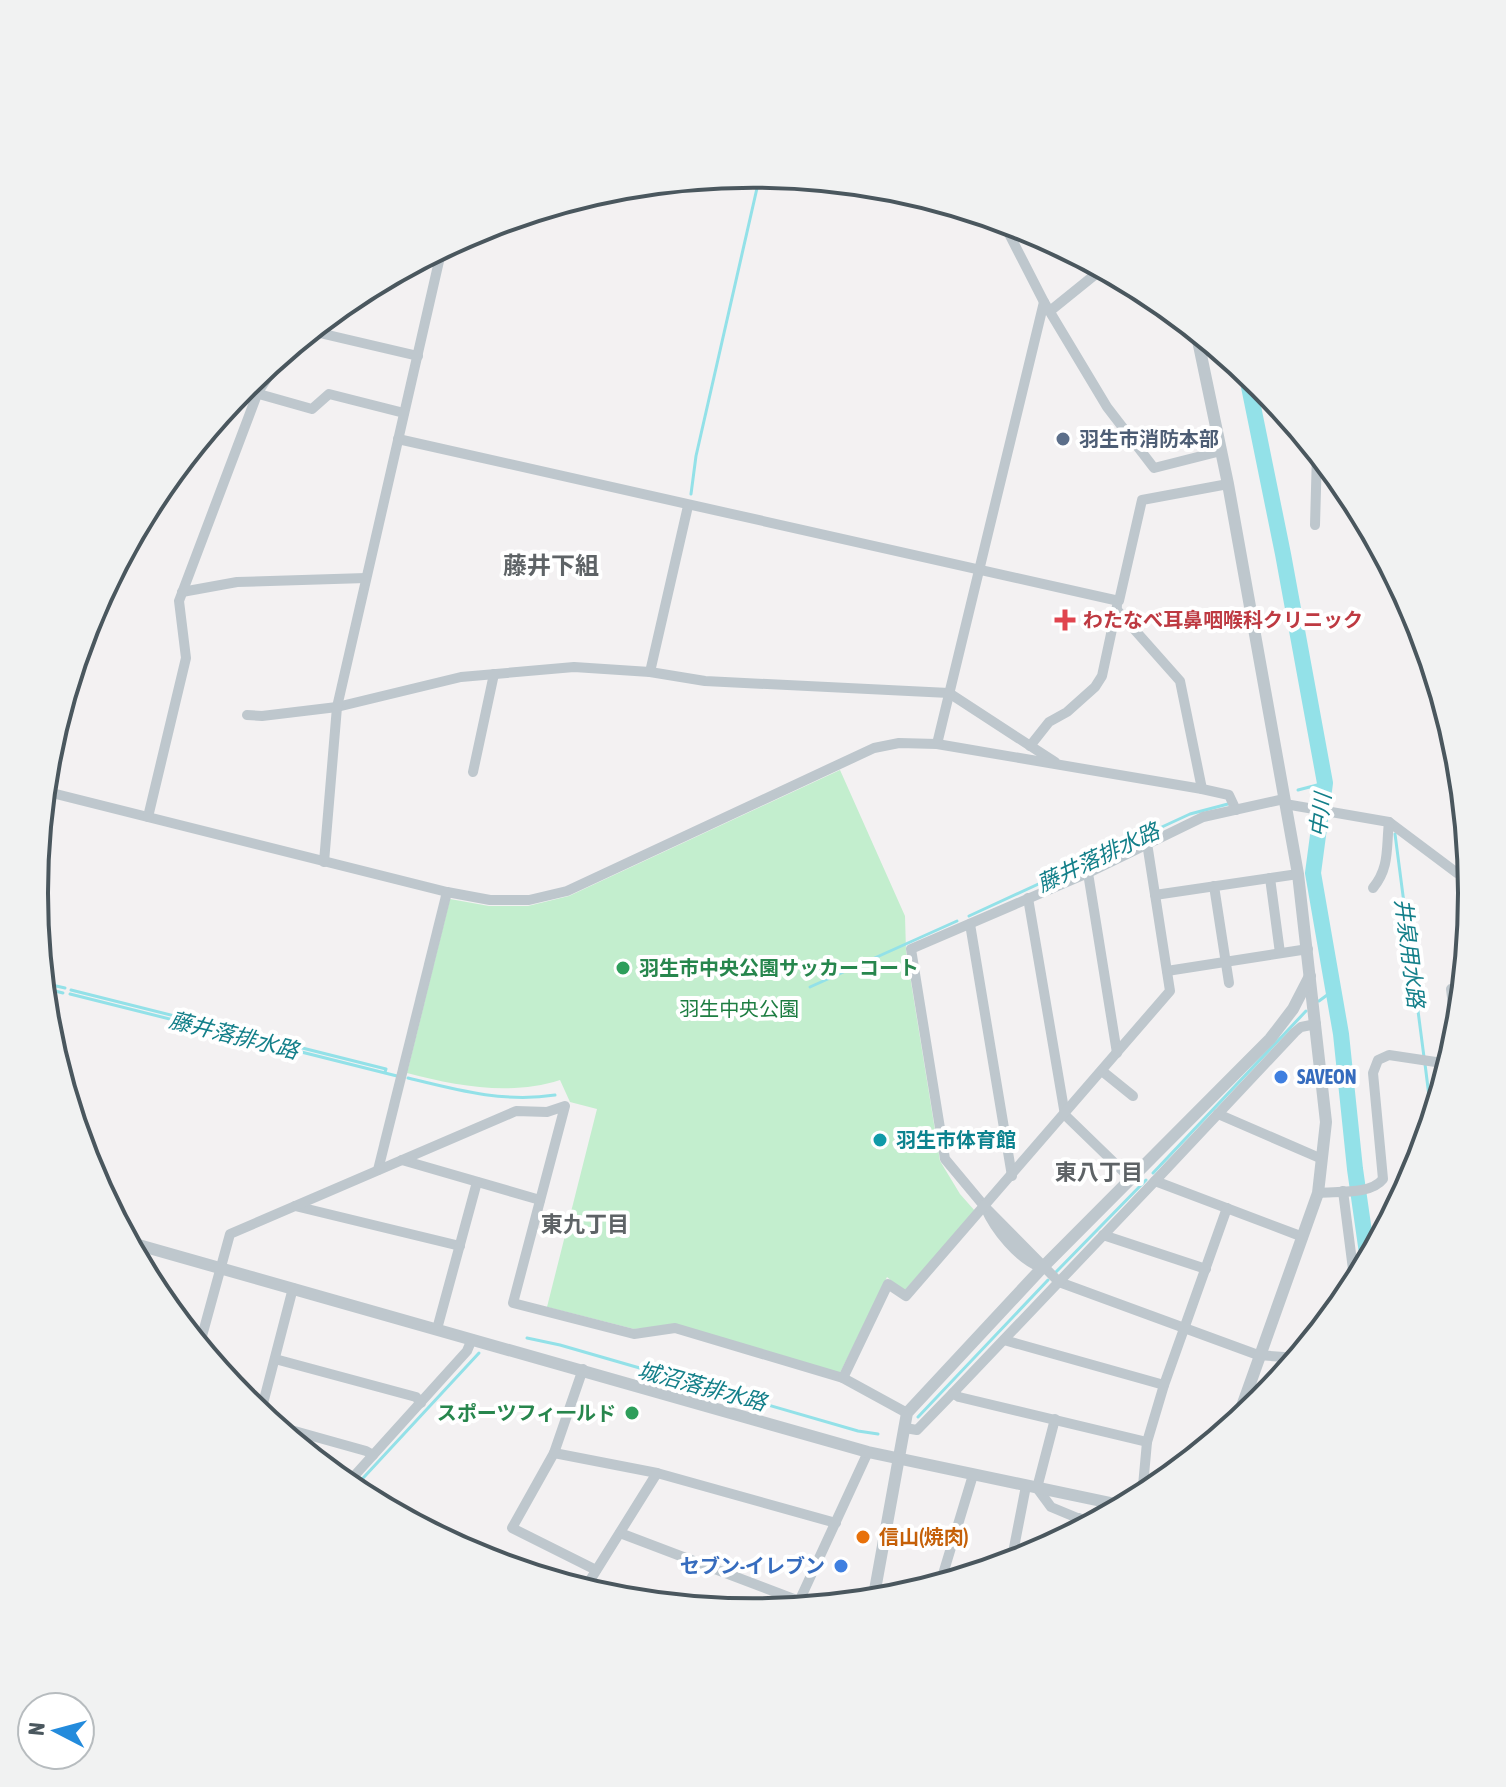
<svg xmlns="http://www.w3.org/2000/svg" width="1506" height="1787" font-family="'Asap Condensed','Noto Sans JP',sans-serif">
	<rect width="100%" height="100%" fill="#f3f1f2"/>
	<path fill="#c3eece" d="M840 770 905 916 906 951 940 1161 960 1194 975 1211 904 1291 887 1277 840 1373 676 1325 634 1329 547 1307 597 1109 570 1102 560 1080C511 1096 456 1086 407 1073L450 899 489 906H528L569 896Z"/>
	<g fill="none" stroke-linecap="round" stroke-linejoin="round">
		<g stroke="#93e1e8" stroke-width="3">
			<path d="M691 494 696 456 760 175"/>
			<path d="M1298 790 1325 783"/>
			<path d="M1395 834 1424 1057"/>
			<path d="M969 916 1190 814 1228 804"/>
			<path d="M43 983 65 988"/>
			<path d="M810 987 957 921"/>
			<path d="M43 988 63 993"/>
			<path d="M71 990 386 1069 385 1072"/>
			<path d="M70 994 397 1076"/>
			<path d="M1319 1001 1334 990"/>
			<path d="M1425 1064 1432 1120"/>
			<path d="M408 1078C457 1090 504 1103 555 1095"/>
			<path d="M1153 1173 1306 1011"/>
			<path d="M1055 1273 1146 1180"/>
			<path d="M527 1338 560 1345 858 1431 878 1434"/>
			<path d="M918 1417 1048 1280"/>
			<path d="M352 1490 479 1353"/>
		</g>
		<path stroke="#93e1e8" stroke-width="16" d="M1246 372 1283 554 1325 783 1313 873 1341 1034 1355 1169 1368 1260"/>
		<g stroke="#bec7cd" stroke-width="10">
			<path d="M1003 222 1044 302"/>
			<path d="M1050 311 1102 269"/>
			<path d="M311 331 418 356"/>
			<path d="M241 389 312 409 329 394 404 413"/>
			<path d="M398 439 1119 601 1142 500 1228 484"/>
			<path d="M1315 525 1317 453"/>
			<path d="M182 592 237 582 366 578"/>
			<path d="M1117 610 1180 681 1202 789"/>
			<path d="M650 672 688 506"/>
			<path d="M247 715 262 716 337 707 461 677 574 667 650 672 705 681 949 693 1055 762"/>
			<path d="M937 744 1044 302 1107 407 1154 468 1221 451"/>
			<path d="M1030 746 1049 722 1067 712 1095 687 1102 676 1117 606"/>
			<path d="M473 772 494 674"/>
			<path d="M44 791 447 892 490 900H529L567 891 874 748 899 743 937 744 1202 789 1229 795 1236 810"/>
			<path d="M1285 804 1389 822 1457 873 1470 877"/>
			<path d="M148 817 186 658 179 601 258 392 284 353"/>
			<path d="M324 862 337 707 442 248"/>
			<path d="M1088 873 1117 1053"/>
			<path d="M1270 878 1280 953"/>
			<path d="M1214 886 1229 983"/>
			<path d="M1373 888C1390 867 1386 848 1389 822"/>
			<path d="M1155 895 1298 874"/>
			<path d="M1028 898 1065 1115 1132 1180"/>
			<path d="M970 924 1012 1176"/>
			<path d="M1167 971 1308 949"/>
			<path d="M1451 989 1457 1039"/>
			<path d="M1102 1071 1133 1096"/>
			<path d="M1218 1114 1322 1159"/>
			<path d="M402 1160 540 1200"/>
			<path d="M378 1170 447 892"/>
			<path d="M1155 1181 1295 1032 1301 1027 1316 1024"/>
			<path d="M1343 1191 1355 1285"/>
			<path d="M1318 1193C1337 1191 1371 1195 1383 1179L1373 1073 1378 1060 1389 1055 1449 1064"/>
			<path d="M295 1206 460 1246"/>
			<path d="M985 1207 945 1159 911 949 1088 873 1203 817 1284 799"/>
			<path d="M1103 1235 1206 1269"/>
			<path d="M1042 1268C1018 1259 995 1230 985 1207L1059 1282 1258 1355 1298 1358"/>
			<path d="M437 1329 477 1182"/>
			<path d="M1004 1340 1164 1385"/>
			<path d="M199 1347 230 1234 516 1111 547 1112 565 1106 513 1303 634 1334 675 1328 843 1378 907 1413"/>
			<path d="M275 1359 416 1397 421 1403"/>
			<path d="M583 1369 554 1453 512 1528 596 1570"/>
			<path d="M843 1378 888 1284 906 1296 1170 991 1147 843"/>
			<path d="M953 1393 1155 1181 1303 1237"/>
			<path d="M260 1415 293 1288"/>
			<path d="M1055 1419 1037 1488 1051 1507 1092 1524"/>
			<path d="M273 1425 366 1451 373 1455"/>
			<path d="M905 1428 917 1430 953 1393 959 1397 1147 1442"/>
			<path d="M554 1453 657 1473 836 1523"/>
			<path d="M346 1485 467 1351 472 1339"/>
			<path d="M1142 1497 1147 1442 1164 1385 1227 1208"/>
			<path d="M1077 1532 1079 1518"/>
			<path d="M620 1533 799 1601 833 1605"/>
			<path d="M1011 1563 1026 1486"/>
			<path d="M940 1584 973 1475"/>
			<path d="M607 1597 589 1582 657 1473"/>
			<path d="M796 1608 868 1452"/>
		</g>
		<g stroke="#bec7cd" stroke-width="12">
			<path d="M1196 331 1228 484 1298 874 1326 1122 1318 1193 1236 1423"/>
			<path d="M128 1242 868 1452 1125 1506"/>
			<path d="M873 1601 907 1413 1042 1268 1270 1039 1293 1009 1310 976"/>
		</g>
	</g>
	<circle fill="#5c6f8a" stroke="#fff" stroke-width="3" cx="1063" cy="439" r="8"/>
	<path fill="#e0444e" stroke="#fff" stroke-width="3" d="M1061 608h8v8h8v8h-8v8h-8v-8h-8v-8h8z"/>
	<g fill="#2e9e5b" stroke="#fff" stroke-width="3">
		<circle cx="623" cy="968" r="8"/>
		<circle cx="632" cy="1413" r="8"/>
	</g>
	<g fill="#3f7fe0" stroke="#fff" stroke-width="3">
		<circle cx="1281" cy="1077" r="8"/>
		<circle cx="841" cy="1566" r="8"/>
	</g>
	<circle fill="#0f9aa8" stroke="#fff" stroke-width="3" cx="880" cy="1140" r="8"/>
	<circle fill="#e8710a" stroke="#fff" stroke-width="3" cx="863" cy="1537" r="8"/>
	<g text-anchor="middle" stroke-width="8" stroke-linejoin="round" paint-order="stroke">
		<g font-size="20" font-weight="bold" fill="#4e5e75" stroke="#fff" text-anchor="start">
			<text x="1079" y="446">羽生市消防本部</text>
		</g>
		<g font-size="20" font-weight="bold" fill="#be3a42" stroke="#fff" text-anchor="start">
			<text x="1083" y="627">わたなべ耳鼻咽喉科クリニック</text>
		</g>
		<g font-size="20" font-weight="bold" fill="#27864d" stroke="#fff" text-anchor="start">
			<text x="639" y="975">羽生市中央公園サッカーコート</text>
			<text x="616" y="1420" text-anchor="end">スポーツフィ一ルド</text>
		</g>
		<g font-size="20" fill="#1d7d41" stroke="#fff">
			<text x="739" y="1016">羽生中央公園</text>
		</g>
		<g font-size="20" font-weight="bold" fill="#366cbe" stroke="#fff" text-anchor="start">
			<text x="1297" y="1084">SAVEON</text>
			<text x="825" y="1573" text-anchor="end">セブン-イレブン</text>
		</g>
		<g font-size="20" font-weight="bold" fill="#0d838f" stroke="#fff" text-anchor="start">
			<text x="896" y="1147">羽生市体育館</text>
		</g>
		<g font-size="20" font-weight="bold" fill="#c56008" stroke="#fff" text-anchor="start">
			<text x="879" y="1544">信山(焼肉)</text>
		</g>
		<g font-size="22" font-style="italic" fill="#137f89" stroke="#fff">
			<text transform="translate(1320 815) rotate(-83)" y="8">中川</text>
			<text transform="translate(1098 857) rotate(-25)" y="8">藤井落排水路</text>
			<text transform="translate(1410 953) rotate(83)" y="8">井泉用水路</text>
			<text transform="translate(234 1035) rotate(14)" y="8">藤井落排水路</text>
			<text transform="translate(702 1386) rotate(15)" y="8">城沼落排水路</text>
		</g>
		<g font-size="22" font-weight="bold" fill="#5e6366" stroke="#fff">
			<text x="1099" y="1180">東八丁目</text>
			<text x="585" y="1232">東九丁目</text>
		</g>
		<g font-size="24" font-weight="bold" fill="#5e6366" stroke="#fff">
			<text x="551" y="574">藤井下組</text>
		</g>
	</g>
	<path d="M0 0H1506V1787H0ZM48 893a705 705 0 1 1 1410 0a705 705 0 1 1-1410 0Z" fill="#f1f2f2" fill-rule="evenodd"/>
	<path fill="none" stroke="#4a575e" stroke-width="4" d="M48 893a705 705 0 1 1 1410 0a705 705 0 1 1-1410 0Z"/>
	<g transform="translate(56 1731) rotate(276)"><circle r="38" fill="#ffffff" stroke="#b7bcbf" stroke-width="2"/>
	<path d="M0-6L14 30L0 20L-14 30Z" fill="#238bdc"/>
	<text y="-12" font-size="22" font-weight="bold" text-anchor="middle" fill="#4a575e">N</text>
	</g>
</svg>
